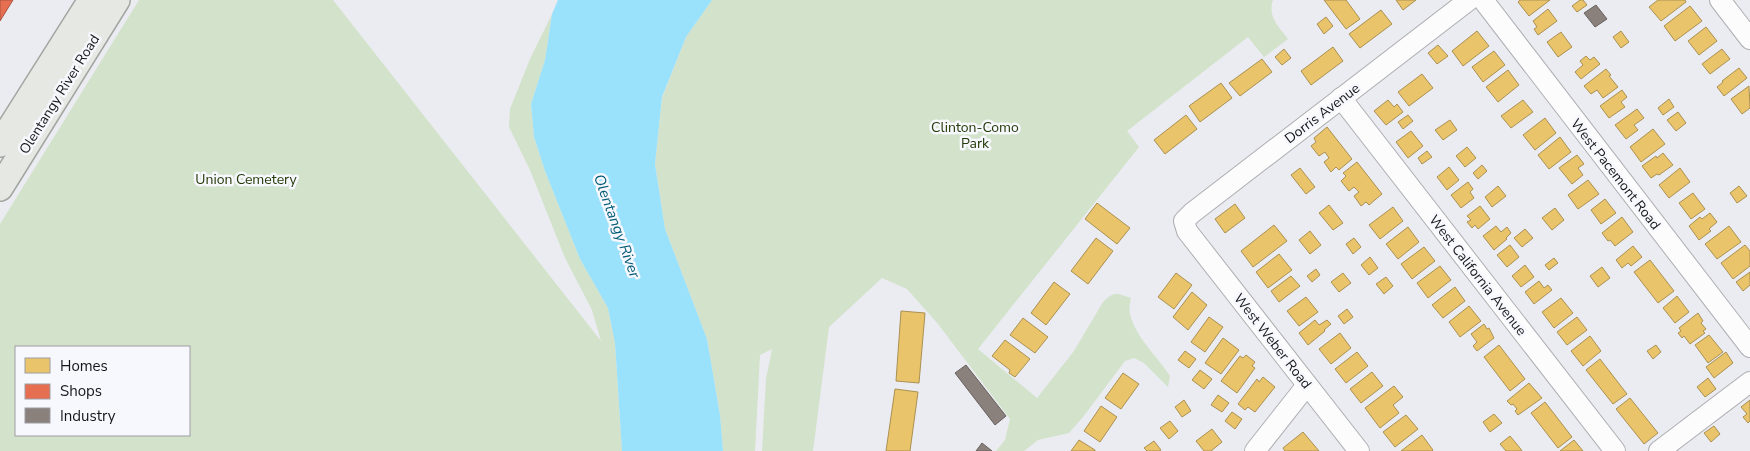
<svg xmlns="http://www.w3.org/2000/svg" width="1750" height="451" font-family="'Nunito Sans',sans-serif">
	<rect width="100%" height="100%" fill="#ebecf1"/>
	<g fill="#d3e2ca" fill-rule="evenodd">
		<path d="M139 0H333L601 341 592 310 565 258 530 170 509 127 510 109 530 59 552 14 545 60 531 104 534 137 545 171 580 259 608 308 615 343 622 451H0V224ZM16 347H189V435H16Z"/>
		<path d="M712 0H1273C1267 16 1279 27 1288 39L1264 57 1248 37 1127 131 1139 147 978 349 1037 398 1074 351 1103 302C1114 291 1117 293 1131 298 1130 303 1129 309 1130 314 1136 338 1157 356 1170 376L1168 387 1144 363 1134 358 1125 361 1083 417 1069 433 1038 440 1024 451H996L1005 440 1010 419 938 324 907 289 882 278 829 327 813 451H762L766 379 772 349 760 355 755 451H723L720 415 707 339 665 229 655 164 662 98 686 37Z"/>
	</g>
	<path fill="#9ae2fb" d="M558 0H712L686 37 662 97 655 164 665 229 707 339 720 415 723 451H622L615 343 608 308 580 259 545 171 534 137 531 104 545 60 552 14Z"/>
	<g fill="#e9c46a" stroke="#aa9052">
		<path d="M1324 0H1346L1360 19 1346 29Z"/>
		<path d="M1396 0H1416L1403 10Z"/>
		<path d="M1520 0H1550L1529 16 1518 2Z"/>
		<path d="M1580 0H1583L1587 5 1577 12 1572 6Z"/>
		<path d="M1658 0H1685L1686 2 1661 21 1649 7Z"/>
		<path d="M1690 6 1702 21 1675 41 1664 26Z"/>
		<path d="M1548 9 1557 21 1538 35 1534 29 1537 27 1533 21Z"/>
		<path d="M1381 10 1392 24 1360 48 1349 34Z"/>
		<path d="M1326 17 1333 26 1324 34 1317 24Z"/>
		<path d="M1706 27 1717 41 1699 55 1688 41Z"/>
		<path d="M1477 31 1489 46 1463 66 1452 51Z"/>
		<path d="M1621 31 1629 42 1621 48 1613 37Z"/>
		<path d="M1561 32 1572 47 1558 57 1547 42Z"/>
		<path d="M1438 45 1448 56 1437 64 1428 53Z"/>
		<path d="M1333 47 1343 61 1311 85 1301 71Z"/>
		<path d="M1284 49 1291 58 1282 65 1275 57Z"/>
		<path d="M1722 49 1730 59 1710 74 1702 64Z"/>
		<path d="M1494 51 1505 65 1483 82 1472 67Z"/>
		<path d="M1586 56 1590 60 1594 57 1600 64 1581 79 1575 72 1583 65 1580 61Z"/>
		<path d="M1262 59 1272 72 1240 96 1229 83Z"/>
		<path d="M1739 68 1747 78 1724 96 1717 87 1723 82 1722 81Z"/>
		<path d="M1606 69 1611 75 1609 76 1618 87 1603 98 1597 90 1591 94 1584 86Z"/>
		<path d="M1508 70 1519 85 1498 102 1486 87Z"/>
		<path d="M1422 74 1433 88 1409 106 1398 92Z"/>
		<path d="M1221 83 1232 98 1200 122 1189 106Z"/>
		<path d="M1749 86 1750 108 1742 114 1731 99Z"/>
		<path d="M1622 90 1627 97 1621 102 1625 107 1609 118 1600 106Z"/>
		<path d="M1669 99 1674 107 1663 115 1658 108Z"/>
		<path d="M1388 100 1394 107 1397 104 1403 112 1386 125 1374 111Z"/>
		<path d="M1523 100 1533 112 1511 128 1501 116Z"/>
		<path d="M1637 109 1644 118 1634 125 1638 130 1626 139 1615 125Z"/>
		<path d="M1678 112 1686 123 1676 131 1667 120Z"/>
		<path d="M1186 115 1197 129 1165 154 1154 140Z"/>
		<path d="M1408 115 1413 121 1403 129 1398 122Z"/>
		<path d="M1545 118 1556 133 1535 150 1523 135Z"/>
		<path d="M1450 120 1457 130 1443 140 1435 130Z"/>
		<path d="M1327 127 1352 159 1339 170 1336 167 1331 172 1324 162 1329 158 1325 152 1319 156 1311 146 1316 142 1314 138Z"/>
		<path d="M1653 129 1665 144 1641 162 1630 147Z"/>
		<path d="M1411 131 1423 146 1408 158 1396 142Z"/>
		<path d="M1560 137 1571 152 1549 169 1538 155Z"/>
		<path d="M1467 147 1476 158 1465 167 1456 156Z"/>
		<path d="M1427 151 1432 157 1422 164 1418 158Z"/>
		<path d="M1663 153 1673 165 1659 175 1657 174 1651 178 1642 166 1656 156 1657 158Z"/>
		<path d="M1577 155 1584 164 1578 168 1583 175 1572 184 1559 168Z"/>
		<path d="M1357 162 1382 194 1369 205 1366 202 1361 206 1354 196 1359 192 1354 187 1349 191 1341 181 1346 176 1343 173Z"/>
		<path d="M1482 165 1487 171 1478 179 1473 173Z"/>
		<path d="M1449 167 1459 180 1447 190 1437 177Z"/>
		<path d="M1300 168 1315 187 1306 194 1291 175Z"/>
		<path d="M1680 168 1690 182 1669 198 1659 185Z"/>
		<path d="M1588 180 1599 194 1578 209 1568 195Z"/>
		<path d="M1468 182 1473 189 1470 192 1474 198 1461 208 1451 195Z"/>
		<path d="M1498 186 1506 196 1492 207 1485 197Z"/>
		<path d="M1739 186 1747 196 1737 203 1730 193Z"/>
		<path d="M1693 193 1705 209 1691 219 1679 203Z"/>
		<path d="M1605 199 1616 213 1601 224 1591 210Z"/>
		<path d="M1097 203 1130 228 1117 244 1085 219Z"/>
		<path d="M1235 204 1245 218 1225 233 1215 219Z"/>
		<path d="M1329 205 1343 223 1333 230 1319 213Z"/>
		<path d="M1480 206 1490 219 1478 229 1475 225 1472 228 1467 222 1471 220 1467 216Z"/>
		<path d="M1393 207 1403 221 1380 239 1369 225Z"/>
		<path d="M1555 208 1564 220 1552 230 1542 218Z"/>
		<path d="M1710 213 1717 222 1709 229 1711 231 1699 240 1689 226 1700 217 1702 219Z"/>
		<path d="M1622 217 1633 232 1615 246 1610 240 1608 241 1602 233Z"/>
		<path d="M1274 225 1287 241 1253 267 1241 251Z"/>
		<path d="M1496 226 1501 232 1507 227 1511 233 1506 238 1507 239 1494 250 1483 236Z"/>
		<path d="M1729 226 1741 242 1717 259 1705 244Z"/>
		<path d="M1408 227 1419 242 1398 259 1386 244Z"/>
		<path d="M1525 229 1533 238 1522 247 1514 238Z"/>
		<path d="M1310 231 1321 245 1310 254 1299 240Z"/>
		<path d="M1096 238 1113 251 1088 284 1071 271Z"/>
		<path d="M1354 238 1361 247 1353 254 1346 244Z"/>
		<path d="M1510 245 1519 257 1507 267 1497 255Z"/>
		<path d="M1745 245 1750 251V266L1733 279 1721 263Z"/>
		<path d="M1633 246 1642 257 1631 266 1628 263 1622 268 1616 260Z"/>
		<path d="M1424 247 1435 261 1412 279 1401 264Z"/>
		<path d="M1279 254 1292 270 1268 288 1256 272Z"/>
		<path d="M1370 257 1378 268 1369 275 1361 265Z"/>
		<path d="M1554 258 1558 263 1549 270 1545 265Z"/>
		<path d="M1650 260 1674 291 1658 303 1634 272Z"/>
		<path d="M1525 265 1534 277 1521 287 1512 276Z"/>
		<path d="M1440 266 1451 280 1428 298 1417 283Z"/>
		<path d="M1602 267 1610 278 1598 287 1590 276Z"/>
		<path d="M1316 269 1320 275 1312 282 1307 276Z"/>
		<path d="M1750 272V285L1743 291 1736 282Z"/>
		<path d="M1176 273 1192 285 1174 309 1158 297Z"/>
		<path d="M1343 273 1351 283 1339 292 1331 282Z"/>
		<path d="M1291 276 1300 286 1279 302 1271 291Z"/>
		<path d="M1386 277 1393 286 1384 294 1376 284Z"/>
		<path d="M1539 281 1544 288 1548 285 1552 290 1534 304 1525 292Z"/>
		<path d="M1054 282 1070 294 1046 325 1031 313Z"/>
		<path d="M1455 287 1465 301 1443 318 1432 305Z"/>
		<path d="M1192 292 1207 305 1188 330 1173 317Z"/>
		<path d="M1677 296 1689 312 1675 323 1663 308Z"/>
		<path d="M1306 297 1318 312 1299 326 1287 311Z"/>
		<path d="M1561 298 1573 313 1554 328 1542 312Z"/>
		<path d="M1469 306 1481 321 1460 337 1449 322Z"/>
		<path d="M1347 309 1353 317 1344 324 1338 316Z"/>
		<path d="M901 311 925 313 919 383 896 381Z"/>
		<path d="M1698 313 1703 321 1701 323 1706 329 1703 331 1705 333 1690 344 1684 336 1682 338 1678 333 1681 331 1679 328Z"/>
		<path d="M1209 317 1223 327 1205 352 1191 342Z"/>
		<path d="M1577 317 1587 330 1567 345 1557 332Z"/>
		<path d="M1023 318 1048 337 1035 353 1010 335Z"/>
		<path d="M1315 320 1319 325 1327 320 1331 324 1324 330 1325 331 1308 345 1299 333Z"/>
		<path d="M1484 324 1487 329 1489 328 1494 338 1477 351 1473 346 1477 342 1471 334Z"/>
		<path d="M1340 333 1351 348 1331 364 1319 349Z"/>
		<path d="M1709 335 1723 352 1708 363 1695 345Z"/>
		<path d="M1590 336 1601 351 1583 366 1571 351Z"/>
		<path d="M1223 338 1239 350 1221 374 1205 363Z"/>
		<path d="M1005 340 1030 359 1015 377 1009 373 1010 370 992 356Z"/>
		<path d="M1499 345 1525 379 1510 391 1484 357Z"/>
		<path d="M1656 345 1661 352 1653 359 1647 351Z"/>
		<path d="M1185 351 1196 359 1189 368 1178 360Z"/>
		<path d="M1357 352 1368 366 1346 383 1335 369Z"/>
		<path d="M1726 352 1733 363 1714 378 1706 367Z"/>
		<path d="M1246 355 1255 362 1252 366 1255 368 1237 393 1221 381 1240 356 1243 358Z"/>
		<path d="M1600 359 1627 394 1613 404 1586 370Z"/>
		<path d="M1200 370 1212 379 1204 389 1192 380Z"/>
		<path d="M1372 372 1383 386 1361 403 1350 389Z"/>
		<path d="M1123 373 1139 384 1121 409 1105 398Z"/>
		<path d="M1263 377 1275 387 1255 412 1248 407 1245 410 1238 404 1257 379 1259 382Z"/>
		<path d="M1708 378 1716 389 1705 397 1697 387Z"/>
		<path d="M1529 383 1542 398 1518 415 1515 411 1517 409 1513 404 1511 405 1507 401Z"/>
		<path d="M1394 386 1403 397 1393 405 1399 413 1380 428 1365 408Z"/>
		<path d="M895 389 918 392 910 451H886Z"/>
		<path d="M1218 395 1229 403 1222 412 1211 405Z"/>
		<path d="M1630 398 1658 433 1644 444 1616 409Z"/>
		<path d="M1184 400 1191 411 1182 417 1175 407Z"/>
		<path d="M1750 400V421L1748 423 1743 417 1747 414 1741 407Z"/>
		<path d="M1545 402 1572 437 1558 448 1531 413Z"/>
		<path d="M1101 406 1117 417 1100 442 1084 431Z"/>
		<path d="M1232 412 1242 419 1235 429 1225 421Z"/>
		<path d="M1494 414 1502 423 1490 432 1483 422Z"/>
		<path d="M1406 415 1418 429 1395 447 1383 432Z"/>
		<path d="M1170 421 1178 431 1169 439 1160 428Z"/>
		<path d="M1714 426 1720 434 1711 442 1704 433Z"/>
		<path d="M1212 429 1222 442 1211 451H1204L1196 441Z"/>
		<path d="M1303 432 1319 451H1285L1283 448Z"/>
		<path d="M1422 435 1433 450 1432 451H1401Z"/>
		<path d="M1510 436 1520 448 1522 451H1506L1500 444Z"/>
		<path d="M1079 440 1095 450V451H1071Z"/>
		<path d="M1574 440 1583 451H1560Z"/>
		<path d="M1154 441 1161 450 1159 451H1147L1144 448Z"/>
	</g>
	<path fill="#e76f51" stroke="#a85440" d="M0 0H13L0 21Z"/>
	<g fill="#8a817c" stroke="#67615e">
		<path d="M1596 5 1607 19 1595 27 1584 13Z"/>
		<path d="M966 365 1006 416 995 425 955 373Z"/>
		<path d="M982 443 992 451H976Z"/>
	</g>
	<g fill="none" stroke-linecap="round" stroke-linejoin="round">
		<g stroke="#aeaeb2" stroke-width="22">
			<g id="minor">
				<path d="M1483 0 1750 347"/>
				<path d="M1720 0 1750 39"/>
				<path d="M1341 98 1615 451"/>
				<path d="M1255 451 1307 385"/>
				<path d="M1359 451 1187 231 1184 221 1192 213 1469 0"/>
				<path d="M1659 451 1750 382"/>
			</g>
		</g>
		<g stroke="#a2a6a1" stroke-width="28">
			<g id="major">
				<path d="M0 144 91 0"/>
				<path d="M0 188 117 0"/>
			</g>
		</g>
		<use href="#minor" stroke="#fcfcfd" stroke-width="20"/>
		<use href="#major" stroke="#e6e8e4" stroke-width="25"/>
	</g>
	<g text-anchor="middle" stroke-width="5" stroke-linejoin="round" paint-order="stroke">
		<g font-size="14" fill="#161619" stroke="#f7f7fe">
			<text transform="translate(59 94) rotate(-58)" y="5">Olentangy River Road</text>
			<text transform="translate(1322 113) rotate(-37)" y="5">Dorris Avenue</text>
			<text transform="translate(1616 174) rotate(52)" y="5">West Pacemont Road</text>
			<text transform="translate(1478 275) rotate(52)" y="5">West California Avenue</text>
			<text transform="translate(1273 341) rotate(52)" y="5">West Weber Road</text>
		</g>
		<g font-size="14" fill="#243b07" stroke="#f7f7fe">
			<text x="975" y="132">Clinton-Como<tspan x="975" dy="16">Park</tspan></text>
			<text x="246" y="184">Union Cemetery</text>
		</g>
		<g font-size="15" font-style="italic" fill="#015c73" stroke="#f7f7fe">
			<text transform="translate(617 226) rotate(70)" y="5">Olentangy River</text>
		</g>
	</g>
	<rect x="15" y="346" width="175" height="90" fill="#f7f7fe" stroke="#9d9da2"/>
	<rect x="25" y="358" width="25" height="15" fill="#e9c46a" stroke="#9d9da2"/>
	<text x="60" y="371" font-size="15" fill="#161619">Homes</text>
	<rect x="25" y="384" width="25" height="15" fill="#e76f51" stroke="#9d9da2"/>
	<text x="60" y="396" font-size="15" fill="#161619">Shops</text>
	<rect x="25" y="408" width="25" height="15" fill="#8a817c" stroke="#9d9da2"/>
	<text x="60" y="421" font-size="15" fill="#161619">Industry</text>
</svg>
